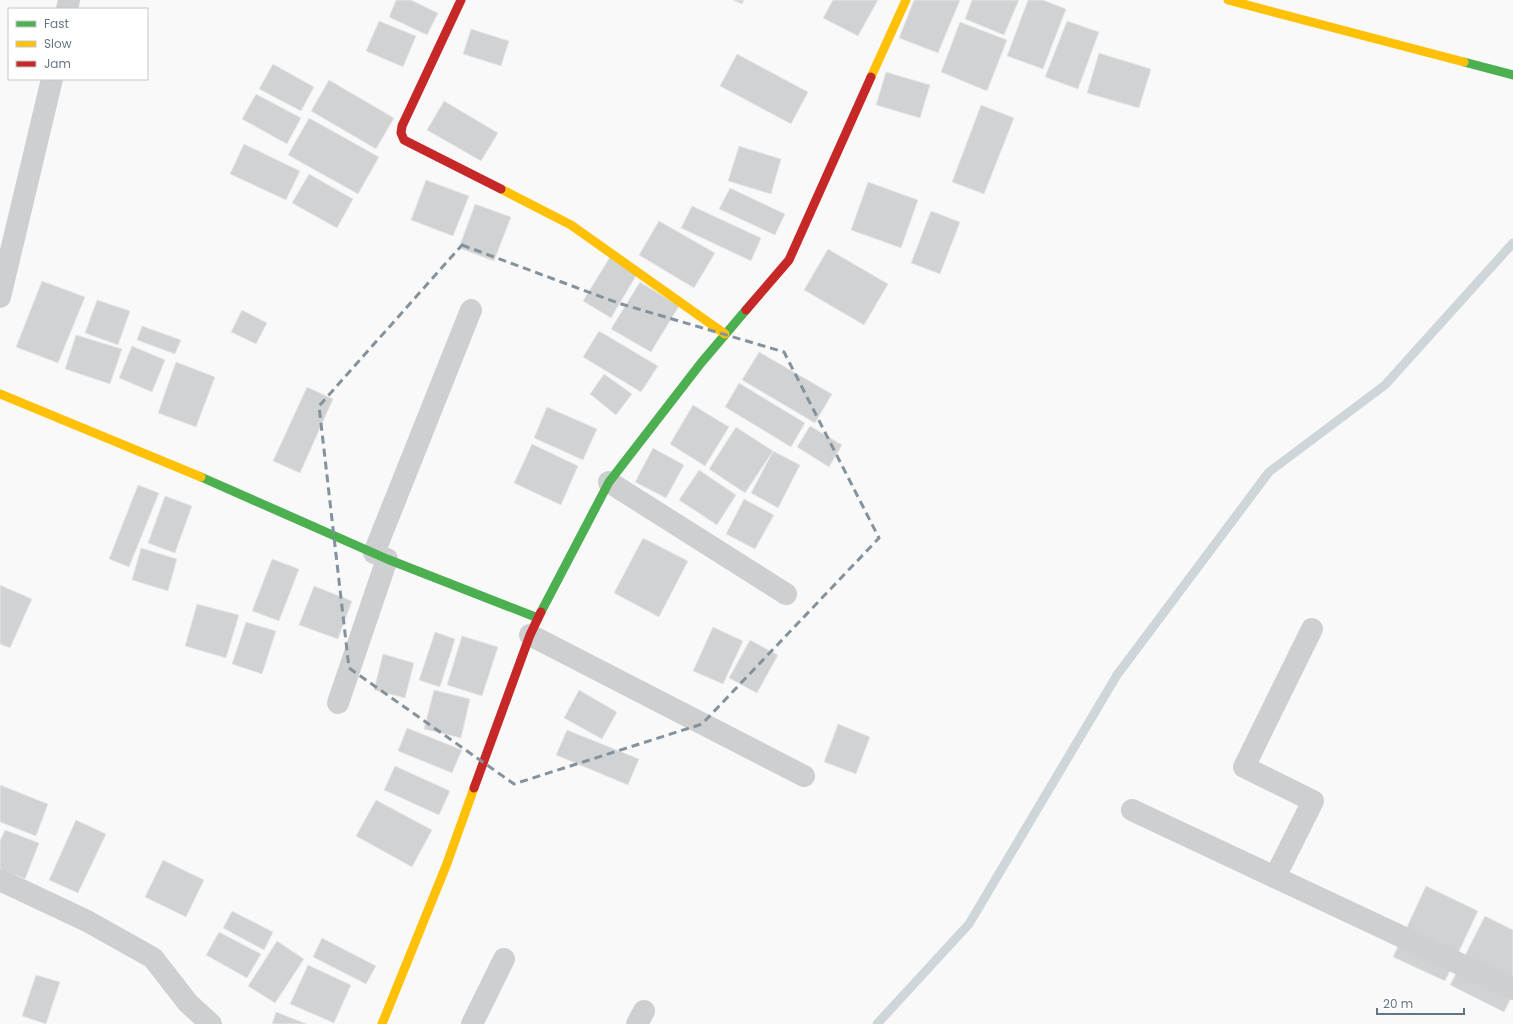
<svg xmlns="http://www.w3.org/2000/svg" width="1513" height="1024" font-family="Poppins,sans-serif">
	<rect width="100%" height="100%" fill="#f9f9f9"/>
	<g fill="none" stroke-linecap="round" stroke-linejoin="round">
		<path stroke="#ced6d9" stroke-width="9" d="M877 1024 969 924 1117 675 1269 472 1385 385 1513 243"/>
	</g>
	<g fill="#d0d2d3" stroke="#e8e8e8">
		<path d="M396 0H411L438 13 427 35 389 17Z"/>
		<path d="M733 0H744L742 4Z"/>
		<path d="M833 0H878L858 36 823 18Z"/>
		<path d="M914 0H960L938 53 899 38Z"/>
		<path d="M972 0H1019L1004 35 965 19Z"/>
		<path d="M1028 0H1043L1066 9 1043 69 1007 56Z"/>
		<path d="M379 21 416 36 403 67 366 51Z"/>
		<path d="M1067 21 1099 32 1078 89 1045 77Z"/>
		<path d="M960 22 1007 40 987 91 941 72Z"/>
		<path d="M471 29 509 41 501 66 463 54Z"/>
		<path d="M1099 53 1151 69 1139 108 1087 93Z"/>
		<path d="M737 54 808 92 791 124 720 86Z"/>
		<path d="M273 64 314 87 301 111 259 89Z"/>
		<path d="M886 72 930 85 920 118 876 105Z"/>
		<path d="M329 80 394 118 376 149 311 111Z"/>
		<path d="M256 94 301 118 287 144 242 119Z"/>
		<path d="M444 101 498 133 481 161 427 130Z"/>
		<path d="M981 105 1014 118 984 194 952 182Z"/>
		<path d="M309 118 379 157 358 194 288 155Z"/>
		<path d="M244 144 300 171 286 200 230 174Z"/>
		<path d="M739 146 781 159 771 194 728 181Z"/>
		<path d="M309 174 353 199 337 228 292 203Z"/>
		<path d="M426 180 469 196 453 236 411 220Z"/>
		<path d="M868 182 918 200 901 248 851 230Z"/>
		<path d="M730 188 785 214 775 235 719 209Z"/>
		<path d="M475 204 511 217 494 261 459 248Z"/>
		<path d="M692 206 761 238 751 261 681 228Z"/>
		<path d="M931 211 960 222 940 274 911 263Z"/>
		<path d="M659 221 715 253 694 288 639 255Z"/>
		<path d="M828 249 888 284 864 325 804 290Z"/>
		<path d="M610 257 637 274 611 318 583 301Z"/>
		<path d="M42 281 85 297 58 363 16 347Z"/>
		<path d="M640 282 679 306 651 352 611 329Z"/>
		<path d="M97 300 130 311 118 345 85 333Z"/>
		<path d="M242 310 267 323 256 344 231 332Z"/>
		<path d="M142 326 181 340 175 354 137 340Z"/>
		<path d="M599 331 658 366 641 392 583 357Z"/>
		<path d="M76 335 122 349 110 384 65 369Z"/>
		<path d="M132 346 165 360 152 392 119 378Z"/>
		<path d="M759 352 832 394 815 423 742 380Z"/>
		<path d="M176 362 215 377 196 427 158 413Z"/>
		<path d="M604 374 632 394 616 415 590 394Z"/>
		<path d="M739 383 805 423 791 447 725 407Z"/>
		<path d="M307 387 333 399 300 473 273 461Z"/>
		<path d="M693 405 729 427 705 466 670 444Z"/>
		<path d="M547 407 597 429 583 460 534 438Z"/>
		<path d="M810 426 842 445 829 467 797 447Z"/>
		<path d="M736 427 773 451 745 493 709 469Z"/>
		<path d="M532 444 578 466 561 505 514 483Z"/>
		<path d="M653 448 684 465 666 498 635 482Z"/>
		<path d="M773 451 800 465 778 508 751 493Z"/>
		<path d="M699 470 736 495 717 525 679 500Z"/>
		<path d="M138 485 159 493 129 567 109 559Z"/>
		<path d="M165 496 192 506 175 553 148 543Z"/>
		<path d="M744 499 774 515 755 549 726 534Z"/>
		<path d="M643 538 688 561 659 617 614 593Z"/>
		<path d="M141 548 177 559 168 591 132 580Z"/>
		<path d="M272 559 299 569 279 621 252 611Z"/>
		<path d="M0 585 32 599 10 648 0 644Z"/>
		<path d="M314 586 352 601 338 639 299 625Z"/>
		<path d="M197 604 239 615 226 658 185 646Z"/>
		<path d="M246 622 276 631 262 674 232 664Z"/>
		<path d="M713 627 743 641 723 684 693 671Z"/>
		<path d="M435 632 455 639 440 687 419 680Z"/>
		<path d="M462 636 498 647 482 696 447 685Z"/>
		<path d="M750 640 778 655 757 693 729 678Z"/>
		<path d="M383 654 414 663 405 698 374 690Z"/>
		<path d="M434 690 470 699 461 738 424 729Z"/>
		<path d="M579 690 617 712 602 739 564 718Z"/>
		<path d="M838 724 870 737 856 774 824 762Z"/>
		<path d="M407 728 462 750 452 773 398 751Z"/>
		<path d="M567 730 639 759 628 785 556 755Z"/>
		<path d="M395 766 450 791 439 815 384 790Z"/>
		<path d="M0 785 48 804 36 836 0 822Z"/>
		<path d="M376 800 432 830 412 867 356 836Z"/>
		<path d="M76 820 106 834 78 893 49 880Z"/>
		<path d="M5 830 39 843 25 879 0 869V841Z"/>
		<path d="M163 860 204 880 186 917 145 897Z"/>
		<path d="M1426 886 1478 911 1445 981 1393 957Z"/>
		<path d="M232 911 273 932 264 950 223 928Z"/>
		<path d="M1485 916 1513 930V994L1504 1012 1450 985Z"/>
		<path d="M219 932 261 954 247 978 206 955Z"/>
		<path d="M322 938 376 966 366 984 313 957Z"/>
		<path d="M277 941 304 959 275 1003 248 986Z"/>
		<path d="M308 965 351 985 334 1023 290 1004Z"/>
		<path d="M36 975 60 982 46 1024 22 1016Z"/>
		<path d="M276 1012 307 1024H272Z"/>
	</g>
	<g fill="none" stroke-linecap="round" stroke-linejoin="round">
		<g stroke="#cecfd0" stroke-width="22">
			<path d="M67 9 69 0"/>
			<path d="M0 297 52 79"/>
			<path d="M609 482 786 594"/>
			<path d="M374 553 471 310"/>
			<path d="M530 635 804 776"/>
			<path d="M338 703 387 559"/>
			<path d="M1132 810 1513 989"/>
			<path d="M1275 877 1313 801 1244 767 1312 629"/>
			<path d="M0 880 87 921 153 958 188 1003 211 1024"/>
			<path d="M472 1024 504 959"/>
			<path d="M637 1024 644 1011"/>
		</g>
		<g stroke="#4caf50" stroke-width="9">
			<path d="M1464 62 1513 75"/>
			<path d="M201 477 387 559 538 618"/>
			<path d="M541 612 609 482 701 363 746 310"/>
		</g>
		<g stroke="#ffc107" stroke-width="9">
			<path d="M1228 0 1464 62"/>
			<path d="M871 77 906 0"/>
			<path d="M501 189 571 225 725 334"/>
			<path d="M0 394 201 477"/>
			<path d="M382 1024 446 866 474 788"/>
		</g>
		<g stroke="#c62828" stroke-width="9">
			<path d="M461 0 402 126 401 133 404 140 501 189"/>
			<path d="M746 310 789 260 871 77"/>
			<path d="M474 788 530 635 541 612"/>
		</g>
	</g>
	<path fill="none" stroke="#84929c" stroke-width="3" stroke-dasharray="8 5" stroke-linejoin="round" d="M462 245 618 303 784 352 879 538 702 724 514 784 349 668 319 406Z"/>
	<rect x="8" y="8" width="140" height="72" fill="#ffffff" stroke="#c1c8cd"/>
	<rect x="16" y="21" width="20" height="6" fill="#4caf50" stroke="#c1c8cd"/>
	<text x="44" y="28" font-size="12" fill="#657683">Fast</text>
	<rect x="16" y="41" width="20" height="6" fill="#ffc107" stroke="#c1c8cd"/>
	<text x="44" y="48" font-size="12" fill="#657683">Slow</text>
	<rect x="16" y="61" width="20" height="6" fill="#c62828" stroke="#c1c8cd"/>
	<text x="44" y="68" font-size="12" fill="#657683">Jam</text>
	<path d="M1377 1008v6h87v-6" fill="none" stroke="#657683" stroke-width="2"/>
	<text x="1383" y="1008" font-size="12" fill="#657683" stroke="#ffffff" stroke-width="3" paint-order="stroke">20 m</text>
</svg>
